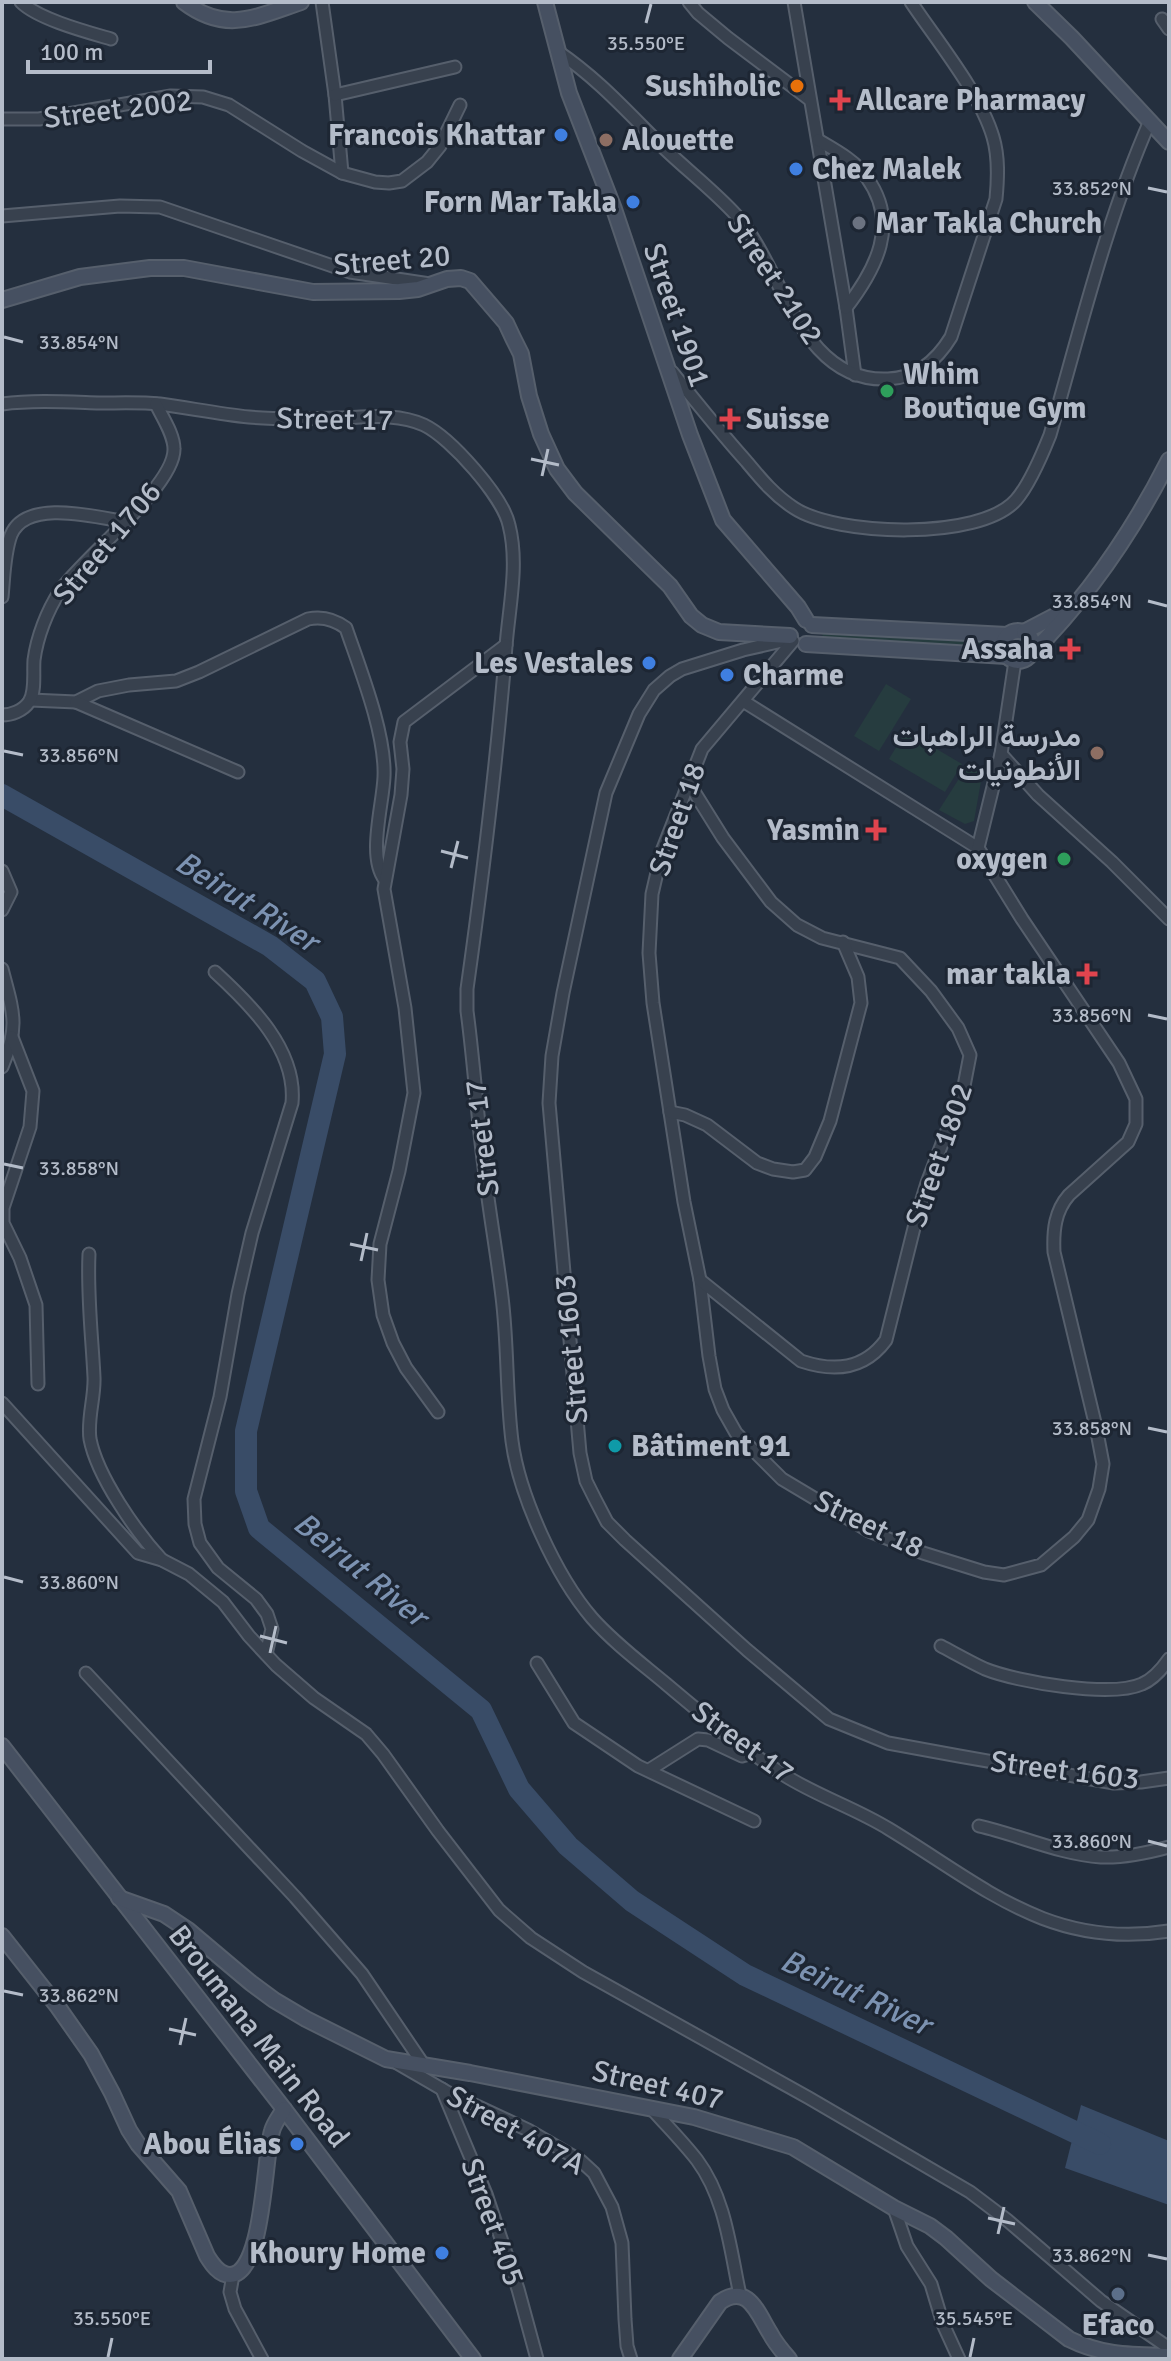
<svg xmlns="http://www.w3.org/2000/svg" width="1171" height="2361" font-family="Signika,Vazirmatn,sans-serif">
	<rect width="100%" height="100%" fill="#242f3e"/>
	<g fill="#263c3f">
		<path d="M822 632 996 642 995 649 823 640Z"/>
		<path d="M886 684 911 699 879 751 854 736Z"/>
		<path d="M906 731 962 764 945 792 889 759Z"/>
		<path d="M969 763 983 770 974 821 965 824 939 810Z"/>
	</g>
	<path fill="#394c67" d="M1081 2105 1169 2141V2205L1065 2168Z"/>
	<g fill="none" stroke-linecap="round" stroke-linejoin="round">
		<path stroke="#394c67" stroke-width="22" d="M2 795 270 946 315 981 332 1017 335 1054 246 1431V1491L259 1528 481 1710 519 1789 568 1846 632 1901 745 1975 1100 2144"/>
		<g stroke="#565f6c" stroke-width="15">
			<g id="street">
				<path d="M21 2C38 19 87 32 111 39"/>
				<path d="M322 2 335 95 342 173"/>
				<path d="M689 2 698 13 728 38 809 99"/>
				<path d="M794 2 846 308 855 375"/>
				<path d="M1162 19 1169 29"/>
				<path d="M557 51C601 81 628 113 665 149 688 171 714 191 736 215 783 267 799 383 888 379 916 378 937 360 951 337L996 199C998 178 999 157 993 137 980 93 937 41 911 2"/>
				<path d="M335 95 455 67"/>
				<path d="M2 119H39L171 96 203 97 229 105 302 151 342 173 375 182 389 183 402 181 427 162 440 146 460 105"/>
				<path d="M818 140C835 150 856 161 867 178 900 224 876 269 846 308"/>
				<path d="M2 216 120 206 160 207 350 272 430 284"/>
				<path d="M672 372C696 402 720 432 746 461 761 479 774 495 794 508 836 536 980 541 1016 500 1030 484 1042 455 1050 435 1080 331 1106 221 1150 121"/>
				<path d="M2 404C34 400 67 402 99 403 119 403 140 402 160 404 190 408 219 414 249 417 279 420 310 419 340 418 368 417 398 413 424 425 451 438 503 497 509 525 519 564 509 607 506 646 497 760 483 875 467 989V1011C474 1063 477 1115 484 1167 489 1211 497 1254 502 1297 508 1345 506 1393 512 1441 519 1495 556 1576 592 1618 613 1642 641 1663 665 1683 703 1715 742 1748 784 1775 817 1796 855 1808 889 1829 983 1886 1050 1950 1169 1931"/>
				<path d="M2 597C4 578 4 554 11 535 26 498 96 517 126 522"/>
				<path d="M791 639 743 650 682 669 670 676 654 690 639 714 606 793 563 993 552 1056 549 1103 580 1453 586 1481 595 1499 607 1522 625 1540 747 1650 829 1719 888 1743 959 1756 1114 1783 1141 1782 1169 1778"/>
				<path d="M31 700 76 702 98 691 129 685 176 681 199 672 308 619C322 616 334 619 346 628 360 669 386 734 384 777 383 805 367 857 385 880"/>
				<path d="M743 701 978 848 1022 919 1119 1063 1136 1099V1124L1128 1142 1069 1195C1055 1211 1053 1230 1054 1252L1096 1427 1103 1464 1099 1489 1088 1520 1074 1537 1041 1565 1004 1575 984 1572 923 1553 869 1531 782 1479 736 1433 723 1410 715 1389 709 1356 700 1280 684 1202 653 1003 649 953 652 894 662 851 702 749 793 641"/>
				<path d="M76 702 238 772"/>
				<path d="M2 715C11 715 23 711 29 702 36 692 33 673 34 660 37 637 47 611 60 591 82 559 175 486 174 449 174 434 162 417 156 404"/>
				<path d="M1001 754 1038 795 1112 862 1169 919"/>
				<path d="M688 782 723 838 771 902 797 925 822 938 900 958 931 991 958 1028 970 1055 964 1086 927 1183 917 1216 886 1340C864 1370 834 1372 801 1361L700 1280"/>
				<path d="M978 848 1001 754 1015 661"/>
				<path d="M2 871 11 892 2 910"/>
				<path d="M2 969C13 1011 20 1026 2 1067"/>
				<path d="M215 972C251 1005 297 1050 292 1103L252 1233 238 1294 220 1397 194 1499 195 1524 200 1543 218 1568 256 1599 267 1614 272 1629 266 1654"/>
				<path d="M12 1037 33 1091 30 1127 3 1208V1223L20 1258 36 1305 38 1384"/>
				<path d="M670 1112 685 1115 707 1125 757 1163 773 1169 793 1172 805 1170 815 1157 830 1121 861 1003 858 977 843 942"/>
				<path d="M89 1254C87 1296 92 1336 94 1377 95 1397 87 1419 90 1439 97 1476 136 1532 162 1560"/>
				<path d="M2 1403 138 1553 162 1560 189 1574 223 1602 249 1636 276 1665 314 1698 366 1734 383 1754 438 1831 499 1910 531 1938 583 1972 809 2098 970 2192 1007 2220 1101 2301 1169 2348"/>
				<path d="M438 1412 406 1368 393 1343 383 1315 378 1280 380 1244 399 1171 414 1093 405 1008 384 889 401 795 403 769 400 742 404 722 506 645"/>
				<path d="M941 1646C956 1654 970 1662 985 1669 1017 1682 1111 1698 1142 1684 1154 1679 1162 1669 1169 1659"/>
				<path d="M537 1663 574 1723 638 1766 754 1821"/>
				<path d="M86 1673 295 1897 362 1974 423 2064"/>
				<path d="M649 1770 698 1739 708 1740 742 1756 752 1753"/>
				<path d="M979 1826C1019 1835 1059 1854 1101 1857 1124 1858 1147 1853 1169 1847"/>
				<path d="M397 2063 447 2092 528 2130 581 2161 594 2173 612 2207 622 2243 625 2319 627 2346 631 2359"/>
				<path d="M442 2089 486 2194 518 2289 537 2359"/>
				<path d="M652 2109C667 2126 683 2142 697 2160 726 2199 730 2249 740 2295"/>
				<path d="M894 2208 907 2246 931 2284 943 2324 959 2359"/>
				<path d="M233 2275 230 2292 235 2309 262 2359"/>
			</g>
		</g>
		<g stroke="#565f6c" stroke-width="18">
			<g id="secondary">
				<path d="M184 2C226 34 256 17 301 2"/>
				<path d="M545 2 569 93 614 209 690 435 723 520 798 607 806 620"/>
				<path d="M1035 2 1072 38 1169 142"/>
				<path d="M2 300 80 277 150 268H184L313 292 399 291 418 289 447 279 461 278 470 281 506 323 513 338 521 354 529 396 541 434 557 469 575 493 670 586 691 616 702 625 719 632 790 636"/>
				<path d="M812 625 1007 635"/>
				<circle cx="1018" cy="646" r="15"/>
				<path d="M1024 632 1070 608"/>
				<path d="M806 644 1006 656"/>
				<path d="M1032 653C1089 596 1133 531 1169 460"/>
				<path d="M2 1746 284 2109 473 2359"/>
				<path d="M119 1898 164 1914 188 1930 251 1983 274 2000 306 2019 386 2059 470 2073 694 2117 793 2147 894 2208 930 2226 946 2238 991 2279 1069 2339C1103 2356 1132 2355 1169 2356"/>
				<path d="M2 1936 58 2007 91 2054 112 2093 129 2130 138 2144 179 2191 207 2256C212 2264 219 2275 230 2275 264 2275 264 2156 272 2131 274 2123 280 2116 284 2109"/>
				<path d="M680 2359 720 2302C748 2283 757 2312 770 2333 775 2343 782 2351 789 2359"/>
			</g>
		</g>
		<use href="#street" stroke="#38414e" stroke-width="11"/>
		<use href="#secondary" stroke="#465061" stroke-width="14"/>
	</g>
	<path fill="none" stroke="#b4bcc9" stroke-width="3" d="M646 23 651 4M1148 188 1167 192M4 337 23 342M531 459 559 465M542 476 548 449M1148 601 1167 606M4 751 23 755M441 851 468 858M451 868 458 841M1148 1015 1167 1019M4 1164 23 1168M350 1244 378 1250M361 1261 367 1233M1148 1428 1167 1432M4 1577 23 1582M260 1636 287 1643M270 1653 276 1626M1148 1841 1167 1846M4 1991 23 1995M169 2029 196 2035M180 2045 186 2018M988 2218 1015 2224M998 2234 1004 2207M1148 2255 1167 2259M108 2357 112 2338M970 2357 974 2338"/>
	<circle fill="#e8710a" stroke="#1d2633" stroke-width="3" cx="797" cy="86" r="8"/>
	<g fill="#e0444e" stroke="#1d2633" stroke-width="3">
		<path d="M836 88h8v8h8v8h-8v8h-8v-8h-8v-8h8z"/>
		<path d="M726 407h8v8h8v8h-8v8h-8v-8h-8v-8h8z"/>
		<path d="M1066 637h8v8h8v8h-8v8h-8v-8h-8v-8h8z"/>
		<path d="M872 818h8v8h8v8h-8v8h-8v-8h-8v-8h8z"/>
		<path d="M1083 962h8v8h8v8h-8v8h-8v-8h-8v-8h8z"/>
	</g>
	<g fill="#3f7fe0" stroke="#1d2633" stroke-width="3">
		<circle cx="561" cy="135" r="8"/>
		<circle cx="796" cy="169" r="8"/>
		<circle cx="633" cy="202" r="8"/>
		<circle cx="649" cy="663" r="8"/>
		<circle cx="727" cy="675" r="8"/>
		<circle cx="297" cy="2144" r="8"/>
		<circle cx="442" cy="2253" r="8"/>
	</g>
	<g fill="#8d6e63" stroke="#1d2633" stroke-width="3">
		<circle cx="606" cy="140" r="8"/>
		<circle cx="1097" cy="753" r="8"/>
	</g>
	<circle fill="#6b7280" stroke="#1d2633" stroke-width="3" cx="859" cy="223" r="8"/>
	<g fill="#2e9e5b" stroke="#1d2633" stroke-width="3">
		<circle cx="887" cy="391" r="8"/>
		<circle cx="1064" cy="859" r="8"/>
	</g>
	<circle fill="#0f9aa8" stroke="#1d2633" stroke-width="3" cx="615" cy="1446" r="8"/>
	<circle fill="#5c6f8a" stroke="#1d2633" stroke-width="3" cx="1118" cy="2294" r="8"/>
	<g text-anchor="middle" stroke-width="6" stroke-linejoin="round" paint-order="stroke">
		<g font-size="30" font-weight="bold" fill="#b4bcc9" stroke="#1d2633" text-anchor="end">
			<text x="781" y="96">Sushiholic</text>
			<text x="856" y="110" text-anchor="start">Allcare Pharmacy</text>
			<text x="545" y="145">Francois Khattar</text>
			<text x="622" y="150" text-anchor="start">Alouette</text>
			<text x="812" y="179" text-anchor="start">Chez Malek</text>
			<text x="617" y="212">Forn Mar Takla</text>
			<text x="875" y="233" text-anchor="start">Mar Takla Church</text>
			<text x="903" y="384" text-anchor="start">Whim<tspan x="903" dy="34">Boutique Gym</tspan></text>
			<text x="746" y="429" text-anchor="start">Suisse</text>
			<text x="1054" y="659">Assaha</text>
			<text x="633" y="673">Les Vestales</text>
			<text x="743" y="685" text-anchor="start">Charme</text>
			<text x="1081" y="746">مدرسة الراهبات<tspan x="1081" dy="34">الأنطونيات</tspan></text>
			<text x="860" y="840">Yasmin</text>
			<text x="1048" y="869">oxygen</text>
			<text x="1071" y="984">mar takla</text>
			<text x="631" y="1456" text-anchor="start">Bâtiment 91</text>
			<text x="281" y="2154">Abou Élias</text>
			<text x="426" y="2263">Khoury Home</text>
			<text x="1118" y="2335" text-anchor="middle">Efaco</text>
		</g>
		<g font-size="30" fill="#b4bcc9" stroke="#1d2633">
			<text transform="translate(118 109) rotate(-7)" y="10">Street 2002</text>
			<text transform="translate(392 260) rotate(-5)" y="10">Street 20</text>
			<text transform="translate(775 279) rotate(57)" y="10">Street 2102</text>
			<text transform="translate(677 315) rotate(71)" y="10">Street 1901</text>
			<text transform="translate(335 419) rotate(1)" y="10">Street 17</text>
			<text transform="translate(107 543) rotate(-50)" y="10">Street 1706</text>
			<text transform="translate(677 819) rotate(-71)" y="10">Street 18</text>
			<text transform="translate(482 1138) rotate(-97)" y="10">Street 17</text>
			<text transform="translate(939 1155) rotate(-71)" y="10">Street 1802</text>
			<text transform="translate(571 1349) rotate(-95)" y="10">Street 1603</text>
			<text transform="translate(869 1524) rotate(26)" y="10">Street 18</text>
			<text transform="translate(743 1742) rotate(36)" y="10">Street 17</text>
			<text transform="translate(1065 1770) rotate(7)" y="10">Street 1603</text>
			<text transform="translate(259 2036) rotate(52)" y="10">Broumana Main Road</text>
			<text transform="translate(658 2085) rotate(13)" y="10">Street 407</text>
			<text transform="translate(516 2130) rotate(29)" y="10">Street 407A</text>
			<text transform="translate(493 2222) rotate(70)" y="10">Street 405</text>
		</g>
		<g font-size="32" font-style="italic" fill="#7c92b1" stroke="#1d2633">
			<text transform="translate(247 901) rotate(32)" y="11">Beirut River</text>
			<text transform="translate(361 1569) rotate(39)" y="11">Beirut River</text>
			<text transform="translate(856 1992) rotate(25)" y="11">Beirut River</text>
		</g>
	</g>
	<g font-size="20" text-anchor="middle" fill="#b4bcc9" stroke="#1d2633" stroke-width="6" stroke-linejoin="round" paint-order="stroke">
		<text x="646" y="50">35.550°E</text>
		<text x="1092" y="195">33.852°N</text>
		<text x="79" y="349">33.854°N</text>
		<text x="1092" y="608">33.854°N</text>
		<text x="79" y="762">33.856°N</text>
		<text x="1092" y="1022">33.856°N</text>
		<text x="79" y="1175">33.858°N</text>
		<text x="1092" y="1435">33.858°N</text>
		<text x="79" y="1589">33.860°N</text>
		<text x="1092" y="1848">33.860°N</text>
		<text x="79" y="2002">33.862°N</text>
		<text x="1092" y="2262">33.862°N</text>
		<text x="112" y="2325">35.550°E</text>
		<text x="974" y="2325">35.545°E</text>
	</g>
	<rect width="1171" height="2361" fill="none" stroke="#b4bcc9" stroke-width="8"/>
	<path d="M28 60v12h182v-12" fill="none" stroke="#b4bcc9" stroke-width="4"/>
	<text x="40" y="60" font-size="24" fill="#b4bcc9" stroke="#1d2633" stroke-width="6" paint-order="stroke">100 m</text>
</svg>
